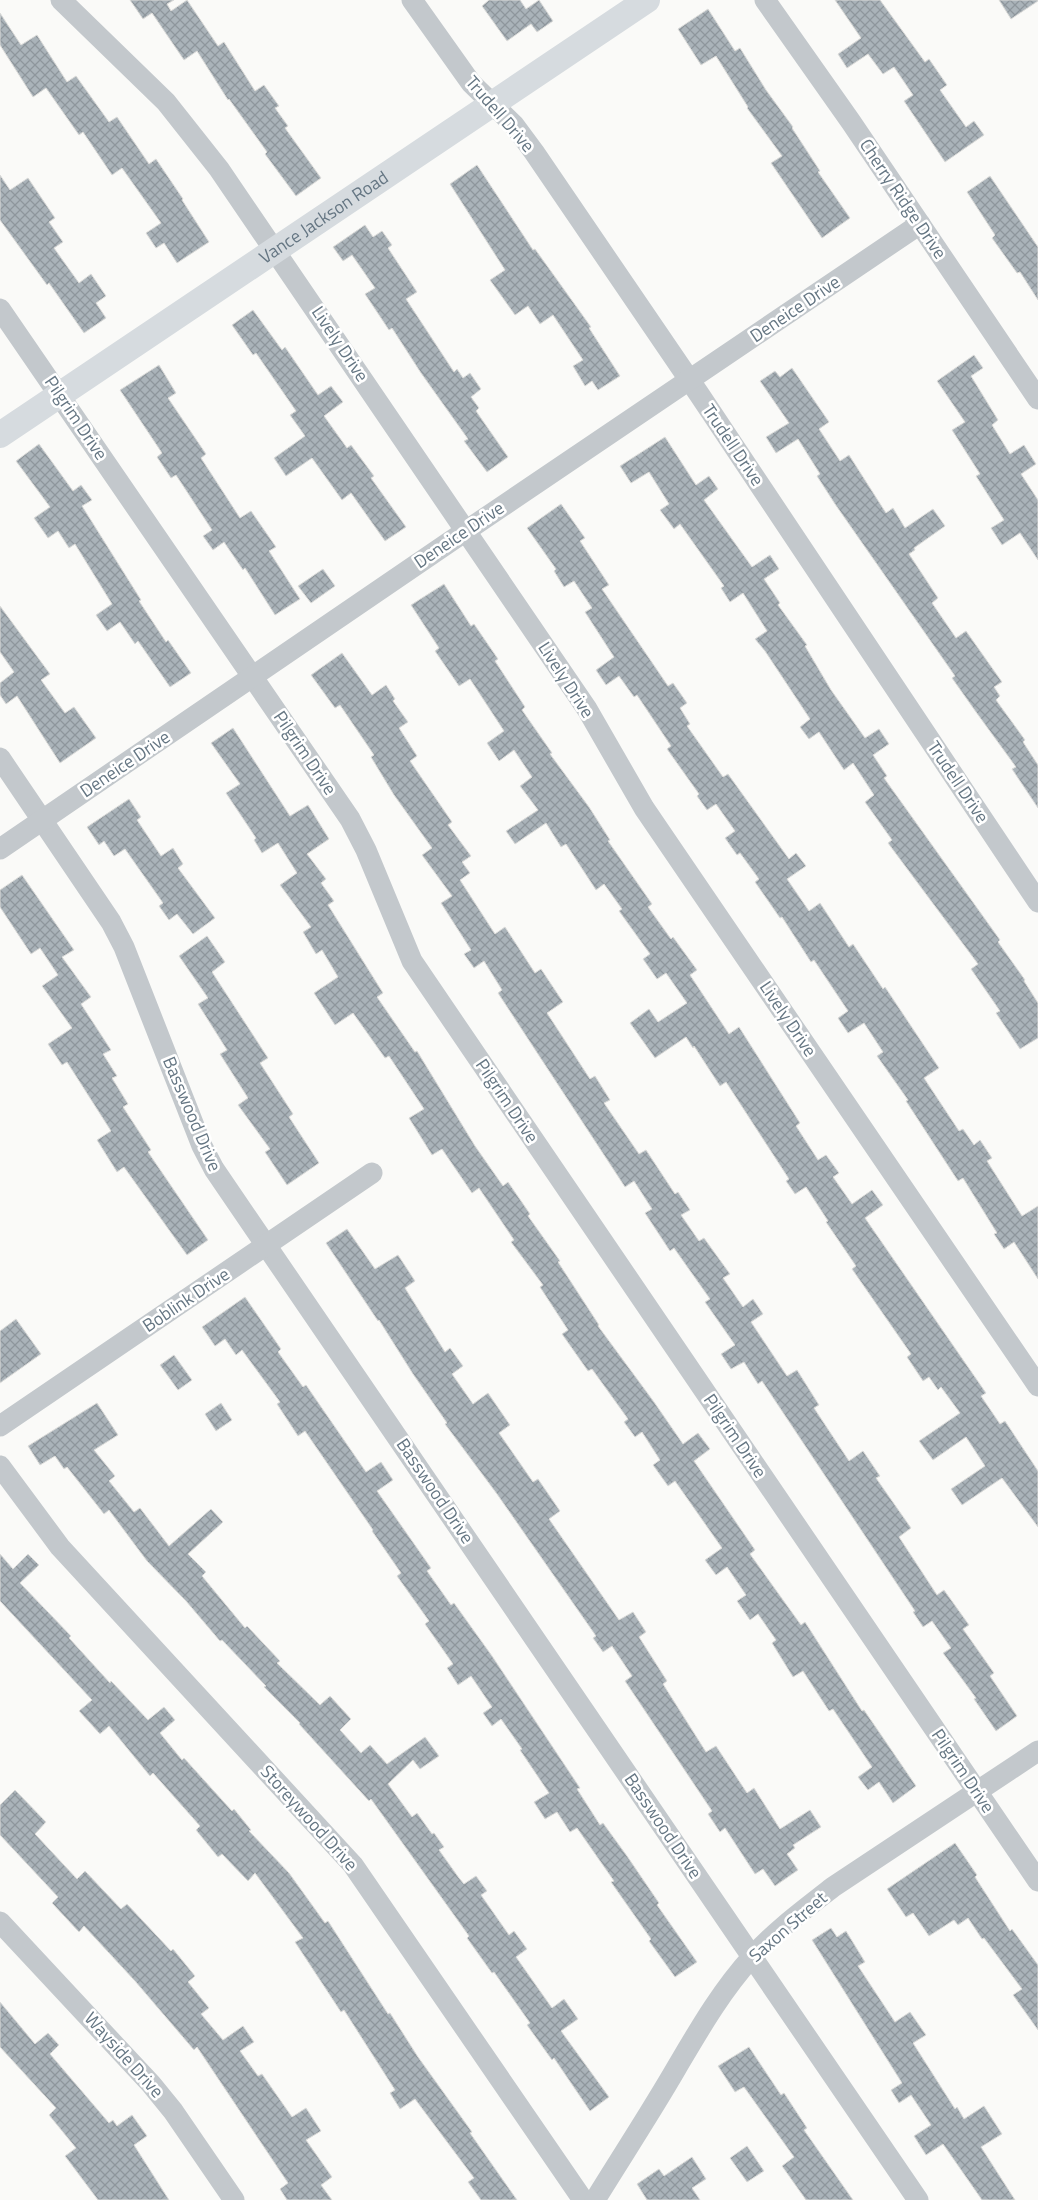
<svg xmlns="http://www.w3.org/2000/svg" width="1038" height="2200" font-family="'Titillium Web',sans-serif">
	<defs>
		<pattern id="building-cross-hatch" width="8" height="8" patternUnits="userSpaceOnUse" patternTransform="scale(1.25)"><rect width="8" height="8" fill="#aab3b9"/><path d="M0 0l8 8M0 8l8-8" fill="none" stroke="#8e969c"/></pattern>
	</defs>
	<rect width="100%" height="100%" fill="#fafaf8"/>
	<g fill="url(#building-cross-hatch)" stroke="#dcdcda">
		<path d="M130 0H174L167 4 171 11 187 0 218 46 224 42 255 91 264 85 279 106 275 108 288 126 285 128 321 178 296 196 265 154 267 152 229 99 228 100 197 51 184 60 152 13 143 19Z"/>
		<path d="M489 0H520L526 9 539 0 553 21 537 32 531 24 507 41 482 6Z"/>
		<path d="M835 0H880L925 62 929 59 947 85 940 90 966 127 974 121 984 135 945 162 904 101 913 95 894 67 883 74 868 54 847 68 838 54 861 38Z"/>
		<path d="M999 0H1038V1L1011 19Z"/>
		<path d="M708 9 735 51 740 48 766 90 793 127 792 128 820 171 818 172 850 218 822 238 771 163 782 156 747 108 748 107 716 56 701 65 678 29Z"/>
		<path d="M0 13 21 45 37 35 67 82 76 76 109 122 117 117 149 164 156 159 183 199 182 200 209 242 177 263 164 243 156 248 146 233 161 223 122 168 112 175 83 132 79 135 46 88 33 97 0 45Z"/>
		<path d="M477 165 533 250 535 249 591 327 589 328 620 376 598 390 592 381 585 386 573 366 583 360 553 315 540 324 528 306 515 315 490 280 505 270 450 184Z"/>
		<path d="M0 175 10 190 28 178 55 218 49 222 63 242 54 248 79 283 91 274 106 296 96 303 106 318 84 333 49 283 47 285 0 220Z"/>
		<path d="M990 176 1038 247V300L1020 272 1017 273 992 238 995 235 967 192Z"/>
		<path d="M365 225 373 237 382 231 392 245 388 248 417 292 406 299 454 372 457 369 463 378 470 373 481 389 471 397 479 408 476 411 508 457 487 472 464 441 468 439 421 373 392 328 389 330 365 294 375 288 352 255 343 261 333 247Z"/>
		<path d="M253 310 282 350 285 347 318 395 331 386 343 402 324 416 347 448 351 445 374 476 371 478 406 527 385 541 351 493 342 500 312 458 286 476 274 458 305 436 290 415 296 411 256 353 253 355 232 325Z"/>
		<path d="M974 355 983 368 971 376 998 420 992 425 1010 454 1024 445 1036 464 1021 474 1038 500V560L1020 533 1002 545 991 528 1004 520 976 476 980 474 952 430 965 422 937 381Z"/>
		<path d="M159 365 176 393 168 398 206 454 201 458 240 518 251 511 276 547 269 551 300 599 275 615 245 568 243 570 224 542 213 550 203 536 212 530 176 475 171 478 157 457 162 453 120 390Z"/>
		<path d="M792 368 829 422 819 429 840 461 849 455 886 513 893 508 905 528 933 509 945 526 914 548 915 550 909 554 938 598 932 603 956 638 966 631 1002 682 994 687 1000 696 996 700 1025 740 1023 742 1038 765V808L1012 769 1016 767 976 712 952 678 955 676 835 504 817 476 820 474 798 439 776 453 766 437 789 423 760 381 775 371 780 377Z"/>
		<path d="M665 437 696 485 709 476 718 489 704 500 752 567 770 555 779 569 764 579 780 603 778 605 807 645 805 646 831 690 865 738 879 729 889 744 873 755 887 776 884 778 1000 940 998 942 1025 980 1024 981 1038 1003V1038L1020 1049 996 1013 1000 1011 971 969 978 964 888 843 892 840 865 802 874 795 853 763 844 770 819 732 809 739 800 727 810 719 765 651 755 639 767 631 743 593 730 602 721 588 724 586 680 524 674 529 660 510 669 504 649 472 631 483 620 466Z"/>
		<path d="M39 444 73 491 81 485 92 500 82 506 141 600 139 601 166 642 168 640 191 673 170 687 138 641 135 644 120 622 107 631 96 615 112 604 75 544 69 548 58 531 48 538 34 518 50 507 16 461Z"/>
		<path d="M561 504 585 538 580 541 609 585 602 589 668 686 673 683 687 703 680 708 690 724 687 726 723 777 728 774 789 859 796 853 806 866 787 879 809 911 820 903 849 947 853 944 883 989 885 987 939 1068 924 1078 959 1131 963 1129 974 1145 980 1140 992 1158 987 1161 1022 1216 1038 1206V1279L1014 1242 1004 1249 994 1234 997 1233 963 1178 958 1181 906 1101 908 1100 877 1056 883 1052 864 1023 848 1033 838 1018 848 1011 814 960 811 962 782 917 780 918 755 882 759 879 740 853 737 855 725 838 735 831 716 804 707 810 697 796 699 794 667 749 671 746 637 695 634 697 619 676 606 685 596 670 614 657 585 612 592 608 574 581 564 587 554 571 556 569 527 528Z"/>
		<path d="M323 569 335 586 311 603 298 586Z"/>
		<path d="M444 584 471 626 474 624 498 659 495 661 525 707 522 710 552 753 550 754 589 807 610 840 608 841 652 904 648 907 671 939 673 937 697 970 690 975 729 1034 739 1027 800 1123 796 1126 818 1160 826 1155 839 1173 833 1177 852 1204 872 1190 883 1205 865 1218 986 1393 981 1396 1000 1424 1005 1421 1038 1471V1527L1002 1478 962 1505 951 1489 985 1466 966 1437 933 1460 919 1441 960 1413 941 1387 938 1390 929 1377 923 1381 907 1357 911 1354 852 1269 856 1266 826 1222 828 1221 806 1187 795 1194 786 1181 789 1179 726 1082 720 1086 694 1046 693 1048 686 1037 655 1058 630 1023 649 1009 658 1022 687 1003 666 973 657 979 643 959 650 954 619 911 622 909 604 884 596 890 566 844 561 847 546 823 515 844 506 831 538 810 520 786 532 777 514 750 499 761 487 743 504 731 470 679 459 686 435 651 439 648 411 605Z"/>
		<path d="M0 606 50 674 41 680 65 713 74 707 96 738 60 763 17 696 6 704 0 695V683L14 672 0 652Z"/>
		<path d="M342 653 372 695 386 685 395 699 393 701 408 722 399 728 417 756 410 761 452 822 448 825 471 856 462 862 470 873 460 880 495 934 505 927 535 973 541 969 563 1002 547 1013 590 1079 595 1076 610 1100 604 1103 639 1154 646 1150 675 1194 678 1192 690 1210 681 1215 699 1241 704 1238 730 1274 723 1278 743 1307 753 1299 763 1314 751 1322 787 1376 797 1370 819 1405 814 1408 849 1461 863 1451 880 1476 876 1478 911 1528 899 1537 937 1595 944 1590 969 1625 963 1629 994 1673 990 1676 1017 1716 996 1731 974 1699 976 1698 943 1653 951 1648 932 1621 923 1627 913 1612 915 1611 762 1381 758 1384 744 1362 731 1369 721 1354 735 1345 705 1302 710 1299 674 1248 670 1251 645 1213 652 1209 634 1181 625 1187 498 993 502 990 484 961 474 968 464 954 471 950 441 903 452 896 422 855 432 848 394 795 371 757 374 755 340 705 335 708 311 675Z"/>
		<path d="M233 728 290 816 308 805 329 839 307 854 326 879 321 883 334 901 328 905 383 993 377 997 415 1052 417 1051 475 1146 503 1186 508 1182 530 1214 528 1216 560 1261 558 1262 599 1325 598 1326 654 1402 683 1444 698 1433 710 1449 694 1461 755 1550 750 1554 801 1625 805 1622 862 1711 864 1710 916 1786 893 1803 879 1782 868 1790 858 1777 872 1767 833 1709 829 1711 803 1671 793 1677 772 1643 776 1640 758 1614 750 1620 737 1601 746 1595 727 1567 716 1575 705 1560 722 1548 675 1481 668 1486 653 1465 660 1460 642 1432 635 1437 624 1422 628 1419 592 1369 588 1371 562 1334 568 1330 540 1287 543 1285 511 1242 514 1240 479 1188 472 1193 442 1149 432 1155 409 1118 424 1109 389 1056 385 1058 353 1013 335 1025 314 993 338 977 322 950 316 954 303 932 311 927 280 885 297 873 278 843 262 853 254 840 256 838 226 793 240 784 211 743Z"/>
		<path d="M129 799 141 817 137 820 161 856 173 848 183 864 178 868 215 918 193 934 177 914 169 920 159 906 163 903 125 849 114 856 104 841 99 845 87 827Z"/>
		<path d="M22 875 74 950 62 957 91 997 81 1004 111 1050 103 1054 117 1076 112 1078 128 1104 123 1107 151 1150 148 1152 208 1240 187 1255 124 1167 117 1172 97 1140 111 1131 67 1062 62 1065 48 1044 72 1028 42 986 58 975 40 948 31 954 0 907V890Z"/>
		<path d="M207 936 225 962 212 972 268 1058 260 1063 293 1114 289 1117 319 1163 287 1185 265 1152 270 1149 238 1105 248 1098 220 1054 227 1050 198 1004 208 998 179 956Z"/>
		<path d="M347 1229 375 1269 398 1255 415 1281 405 1288 445 1352 450 1348 463 1366 452 1374 473 1404 488 1393 510 1425 499 1433 533 1482 538 1479 560 1511 549 1519 619 1620 633 1612 646 1632 639 1637 667 1681 663 1684 706 1752 716 1746 747 1793 754 1788 780 1829 810 1810 821 1827 793 1845 795 1848 787 1854 798 1870 775 1886 763 1869 755 1874 725 1828 720 1832 708 1814 712 1811 625 1681 632 1676 612 1646 603 1652 593 1638 596 1636 497 1494 445 1424 447 1423 413 1374 379 1320 378 1321 326 1243Z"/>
		<path d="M245 1297 281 1349 278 1352 303 1387 306 1385 366 1472 381 1462 393 1480 377 1491 431 1568 427 1571 451 1605 454 1603 492 1656 580 1788 577 1789 600 1825 603 1823 627 1856 659 1903 657 1905 697 1962 675 1977 649 1941 651 1939 611 1882 614 1881 577 1828 570 1832 557 1812 545 1819 534 1802 549 1793 520 1750 522 1749 501 1719 492 1726 483 1713 492 1707 471 1676 458 1685 447 1668 453 1664 425 1624 429 1621 397 1576 401 1573 372 1531 373 1530 305 1431 298 1436 277 1404 280 1402 242 1350 236 1355 225 1339 215 1346 202 1327Z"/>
		<path d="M16 1319 41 1354 0 1383V1331Z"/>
		<path d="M174 1355 192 1380 178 1390 160 1365Z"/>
		<path d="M97 1403 118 1435 94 1450 115 1476 109 1481 134 1512 140 1508 169 1546 211 1509 223 1522 188 1554 206 1572 202 1576 245 1628 247 1626 280 1661 277 1663 320 1705 330 1696 351 1719 340 1730 361 1753 370 1745 387 1764 425 1737 439 1756 420 1769 413 1760 388 1784 412 1817 417 1813 432 1834 434 1833 444 1847 439 1850 459 1878 464 1884 476 1876 487 1891 481 1895 509 1935 514 1931 527 1949 516 1957 552 2008 564 1999 578 2019 561 2031 609 2097 590 2111 554 2058 552 2060 527 2025 530 2023 494 1972 492 1973 467 1938 469 1936 371 1799 369 1801 299 1724 300 1723 264 1687 266 1686 222 1640 220 1641 186 1601 147 1561 109 1510 104 1514 67 1467 64 1469 55 1456 40 1465 28 1446Z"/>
		<path d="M221 1403 232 1420 216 1431 205 1414Z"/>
		<path d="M0 1554 13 1569 28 1554 39 1565 20 1583 71 1636 69 1638 110 1683 111 1681 148 1720 164 1707 175 1720 160 1733 182 1760 184 1758 232 1811 234 1809 251 1830 249 1831 289 1873 325 1923 328 1921 388 2014 390 2013 418 2057 472 2132 470 2133 517 2200H481L468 2182 474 2178 415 2099 400 2109 390 2093 395 2090 344 2010 341 2012 295 1942 303 1938 255 1873 248 1881 222 1854 218 1857 196 1830 200 1826 153 1773 150 1776 109 1726 100 1734 79 1711 92 1700 0 1601Z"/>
		<path d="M15 1790 46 1822 35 1834 77 1879 85 1871 121 1909 127 1904 171 1951 173 1949 195 1976 188 1982 209 2008 201 2014 223 2040 243 2026 254 2042 240 2051 258 2076 262 2074 292 2117 306 2108 321 2131 306 2140 332 2177 321 2185 332 2200H287L280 2189 288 2183 197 2047 194 2050 135 1981 84 1926 79 1932 52 1903 58 1897 0 1835V1805Z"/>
		<path d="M955 1843 977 1875 975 1877 1010 1931 1012 1929 1038 1965V2030L1013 1995 1022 1989 984 1938 982 1939 968 1918 958 1925 954 1920 929 1936 913 1913 906 1917 887 1889Z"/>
		<path d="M831 1928 837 1937 846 1931 865 1962 858 1966 895 2022 910 2012 926 2035 913 2043 955 2109 957 2107 964 2119 984 2106 1002 2134 981 2147 1015 2200H982L943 2144 926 2155 914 2136 931 2125 911 2095 899 2103 891 2090 902 2083 812 1940Z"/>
		<path d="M0 2002 35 2044 48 2033 59 2045 50 2054 109 2123 113 2120 117 2126 132 2115 147 2136 134 2145 169 2200H98L65 2156 76 2148 49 2115 56 2108 0 2047Z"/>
		<path d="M749 2047 781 2095 784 2093 807 2128 804 2130 853 2200H806L782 2166 794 2157 744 2087 735 2092 718 2066Z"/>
		<path d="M747 2146 764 2171 747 2182 730 2158Z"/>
		<path d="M692 2157 706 2179 692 2188 700 2200H647L637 2184 659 2169 664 2176Z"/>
	</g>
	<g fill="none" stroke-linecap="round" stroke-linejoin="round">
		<g stroke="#c3c8cc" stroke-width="21">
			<path d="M61 0 166 102 219 169 587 709 644 808 1038 1386"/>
			<path d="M412 0 471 83 514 125 534 152 699 394 1038 902"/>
			<path d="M765 0 851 122 1038 399"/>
			<path d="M0 309 350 819 366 850 412 961 1038 1881"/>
			<path d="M0 758 111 922 124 947 202 1146 214 1169 918 2200"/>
			<path d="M0 849 451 541 920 224"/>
			<path d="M0 1426 372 1173"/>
			<path d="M0 1466 60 1547 353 1865 583 2200"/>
			<path d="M0 1922 151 2084 173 2111 234 2200"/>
			<path d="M595 2200C622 2156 651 2112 677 2067 700 2028 722 1990 752 1957 776 1930 805 1909 833 1887L1038 1751"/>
		</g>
		<path stroke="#d6dbdf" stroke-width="26" id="s1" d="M0 435 647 0"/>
	</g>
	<g text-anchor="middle" stroke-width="5" stroke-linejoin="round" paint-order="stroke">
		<g font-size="18" fill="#657683" stroke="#fff">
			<text transform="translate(500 114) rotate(49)" y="6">Trudell Drive</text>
			<text transform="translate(903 199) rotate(56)" y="6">Cherry Ridge Drive</text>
			<text dy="6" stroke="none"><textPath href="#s1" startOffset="390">Vance Jackson Road</textPath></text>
			<text transform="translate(795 309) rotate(-34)" y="6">Deneice Drive</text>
			<text transform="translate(340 344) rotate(56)" y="6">Lively Drive</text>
			<text transform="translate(76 418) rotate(56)" y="6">Pilgrim Drive</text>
			<text transform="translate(733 445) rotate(56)" y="6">Trudell Drive</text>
			<text transform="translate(459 535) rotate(-34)" y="6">Deneice Drive</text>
			<text transform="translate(566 680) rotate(57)" y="6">Lively Drive</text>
			<text transform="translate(305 753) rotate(56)" y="6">Pilgrim Drive</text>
			<text transform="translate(125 764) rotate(-34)" y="6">Deneice Drive</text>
			<text transform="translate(958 782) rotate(56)" y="6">Trudell Drive</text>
			<text transform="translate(788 1019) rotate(56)" y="6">Lively Drive</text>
			<text transform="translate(507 1101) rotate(56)" y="6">Pilgrim Drive</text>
			<text transform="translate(192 1114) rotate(67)" y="6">Basswood Drive</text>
			<text transform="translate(186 1300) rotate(-34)" y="6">Boblink Drive</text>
			<text transform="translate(735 1436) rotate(56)" y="6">Pilgrim Drive</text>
			<text transform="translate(435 1491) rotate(56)" y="6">Basswood Drive</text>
			<text transform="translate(963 1771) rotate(56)" y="6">Pilgrim Drive</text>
			<text transform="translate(309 1818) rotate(48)" y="6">Storeywood Drive</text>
			<text transform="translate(663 1826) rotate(56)" y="6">Basswood Drive</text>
			<text transform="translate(788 1927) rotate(-41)" y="6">Saxon Street</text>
			<text transform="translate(124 2055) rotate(48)" y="6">Wayside Drive</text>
		</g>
	</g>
</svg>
